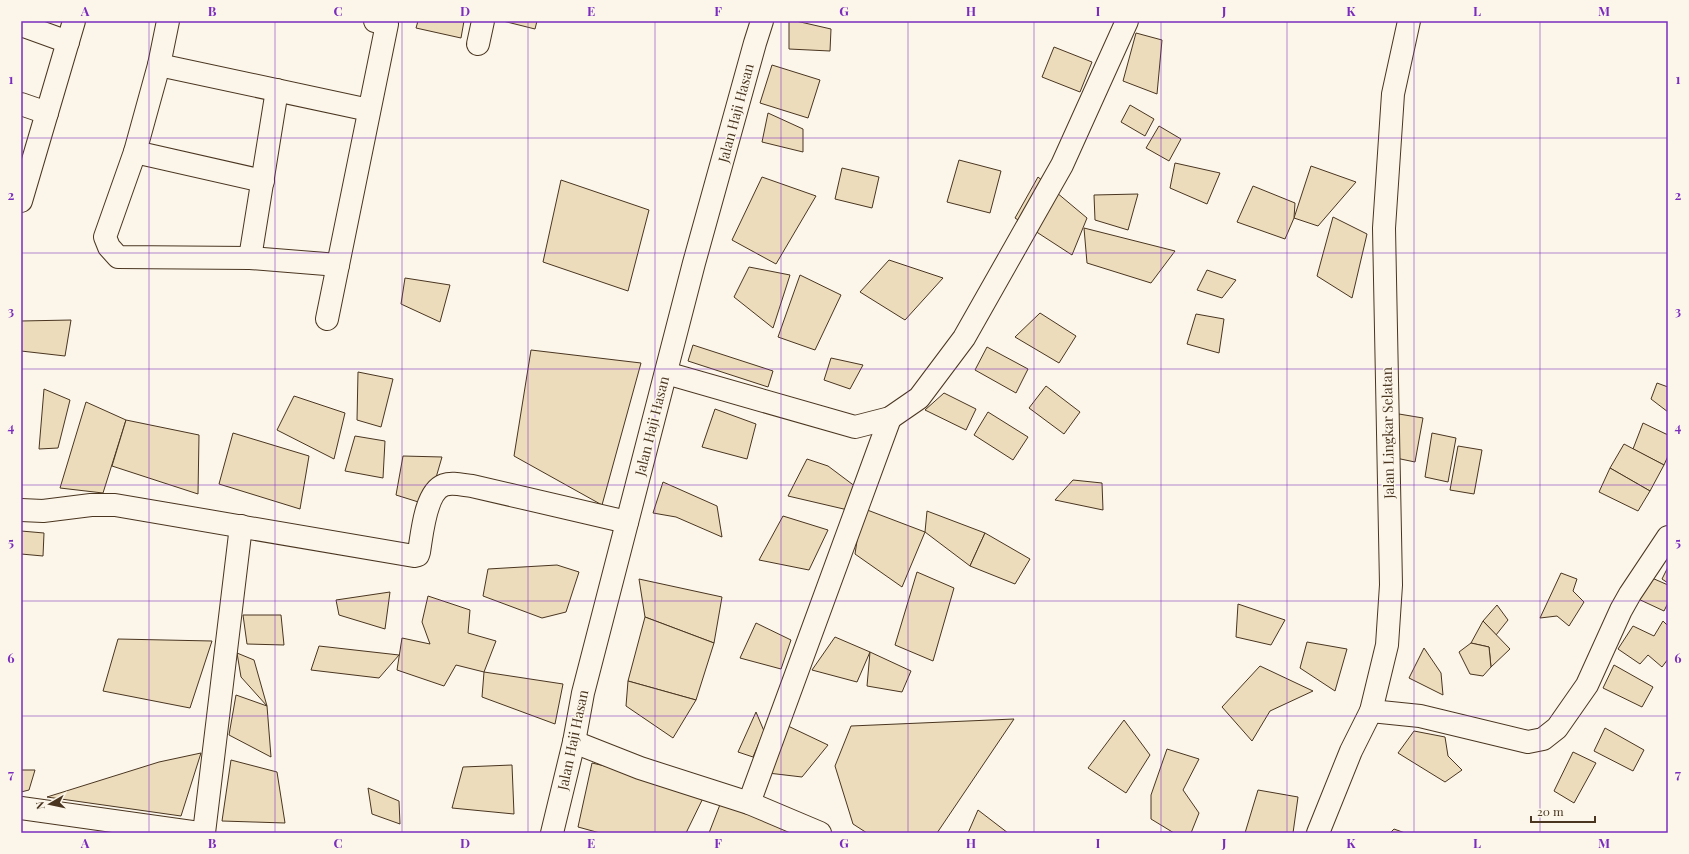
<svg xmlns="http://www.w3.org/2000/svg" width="1689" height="854" font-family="'Playfair Display',serif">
	<rect width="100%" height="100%" fill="#fbf6e9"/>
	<g fill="#ecdcbc" stroke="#4a3520">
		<path d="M418 21H464L461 38 416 28Z"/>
		<path d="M503 21H537L535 29Z"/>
		<path d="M789 21H796L831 29 830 51 789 49Z"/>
		<path d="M1136 33 1162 40 1157 94 1123 81Z"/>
		<path d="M1054 47 1092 62 1080 92 1042 77Z"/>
		<path d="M772 65 820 80 808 118 760 103Z"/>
		<path d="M1130 105 1154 119 1145 136 1121 122Z"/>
		<path d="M768 113 803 129V152L762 142Z"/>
		<path d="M1159 126 1181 139 1169 161 1146 148Z"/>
		<path d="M959 160 1001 171 990 213 947 202Z"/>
		<path d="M1175 163 1220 173 1207 204 1170 188Z"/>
		<path d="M1311 166 1356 182 1318 226 1294 218Z"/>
		<path d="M842 168 879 177 872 208 835 199Z"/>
		<path d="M762 177 816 196 776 264 732 240Z"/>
		<path d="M1038 177 1087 218 1072 255 1015 218Z"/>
		<path d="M561 180 649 210 628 291 543 262Z"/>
		<path d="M1253 186 1295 203 1294 218 1285 239 1237 222Z"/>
		<path d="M1138 194 1128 230 1095 220 1094 195Z"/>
		<path d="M1333 217 1367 234 1352 298 1317 276Z"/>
		<path d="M1084 228 1175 251 1151 283 1087 263Z"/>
		<path d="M889 260 943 278 905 320 860 292Z"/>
		<path d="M749 267 790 275 773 328 734 297Z"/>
		<path d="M1207 270 1236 280 1222 298 1197 290Z"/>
		<path d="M800 275 841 295 815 350 778 337Z"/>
		<path d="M405 278 450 285 440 322 401 304Z"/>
		<path d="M1040 313 1076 336 1059 363 1015 337Z"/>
		<path d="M1196 314 1224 319 1219 353 1187 344Z"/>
		<path d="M71 320 65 356 21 351V321Z"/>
		<path d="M693 345 773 371 768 387 688 361Z"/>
		<path d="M987 347 1028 369 1016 393 975 370Z"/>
		<path d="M531 350 641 363 602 505 514 456Z"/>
		<path d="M831 358 863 365 850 389 824 380Z"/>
		<path d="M358 372 393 379 381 427 357 420Z"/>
		<path d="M1657 383 1668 387V412L1651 399Z"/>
		<path d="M1046 386 1080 412 1064 434 1029 408Z"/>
		<path d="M44 389 70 400 58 448 39 449Z"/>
		<path d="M944 393 976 409 966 430 925 410Z"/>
		<path d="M294 396 345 413 334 459 277 430Z"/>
		<path d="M86 402 126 420 103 493 60 488Z"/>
		<path d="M715 409 756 424 747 459 702 447Z"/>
		<path d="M988 412 1028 437 1013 460 974 435Z"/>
		<path d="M1399 414 1423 418 1415 462 1391 457Z"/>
		<path d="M126 420 199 435 198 494 112 466Z"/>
		<path d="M1643 423 1668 435V456L1664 465 1633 449Z"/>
		<path d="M233 433 309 456 300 509 219 484Z"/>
		<path d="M1432 433 1456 438 1448 482 1425 477Z"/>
		<path d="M355 436 385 441 383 478 345 471Z"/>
		<path d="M1624 444 1664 465 1650 491 1610 468Z"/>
		<path d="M1458 446 1482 450 1474 494 1450 490Z"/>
		<path d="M403 456 442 457 428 505 396 495Z"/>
		<path d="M807 459 828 466 856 487 848 510 788 496Z"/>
		<path d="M1610 468 1650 491 1638 511 1599 492Z"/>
		<path d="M1073 480 1102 483 1103 510 1055 500Z"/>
		<path d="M663 482 717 506 722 537 676 517 653 513Z"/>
		<path d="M862 508 925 532 902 587 855 554Z"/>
		<path d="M927 511 985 533 970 566 925 532Z"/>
		<path d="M783 516 828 530 809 570 759 560Z"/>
		<path d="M21 531 44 533 43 556 21 554Z"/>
		<path d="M985 533 1030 559 1015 584 970 566Z"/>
		<path d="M557 565 579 572 566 612 542 618 483 596 488 569Z"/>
		<path d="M1668 567V583L1662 579Z"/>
		<path d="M917 572 954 588 933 661 895 645Z"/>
		<path d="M1561 573 1577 579 1573 591 1584 602 1569 626 1557 616 1540 618Z"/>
		<path d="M1652 578 1668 585V603L1664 611 1634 597Z"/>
		<path d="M639 579 722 597 714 643 645 617Z"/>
		<path d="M390 592 385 629 339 615 336 600Z"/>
		<path d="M428 596 470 610 468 633 496 641 484 672 456 665 444 686 397 670 402 638 430 644 422 622Z"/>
		<path d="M1238 604 1285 620 1271 645 1236 637Z"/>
		<path d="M1497 605 1508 620 1496 635 1483 621Z"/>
		<path d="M243 615H281L284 645 247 644Z"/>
		<path d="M645 617 714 643 696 700 628 681Z"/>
		<path d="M1483 621 1510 649 1491 667 1489 647 1471 643Z"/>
		<path d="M1663 621 1668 626V659L1662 667 1648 655 1640 664 1618 649 1633 626 1654 636Z"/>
		<path d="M756 623 791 640 781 669 740 658Z"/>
		<path d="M835 637 870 652 857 682 812 670Z"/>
		<path d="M118 639 212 641 190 708 103 691Z"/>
		<path d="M1307 642 1347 649 1335 691 1300 668Z"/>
		<path d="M1471 643 1489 647 1491 667 1483 676 1470 674 1459 652Z"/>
		<path d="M319 646 399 655 379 678 311 670Z"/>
		<path d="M1424 648 1441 673 1443 695 1409 678Z"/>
		<path d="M870 652 911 671 902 692 867 686Z"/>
		<path d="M237 653 254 660 267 706 241 677Z"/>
		<path d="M1614 665 1653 687 1642 707 1603 688Z"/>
		<path d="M1260 666 1313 691 1270 711 1252 741 1222 707Z"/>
		<path d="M484 672 563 684 555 724 482 697Z"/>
		<path d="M628 681 696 700 673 738 626 706Z"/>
		<path d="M236 695 267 706 271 757 229 735Z"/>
		<path d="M756 712 764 731 753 757 738 752Z"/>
		<path d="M1014 719 937 833H867L853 824 835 766 851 726Z"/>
		<path d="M1124 720 1150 755 1126 793 1088 768Z"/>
		<path d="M788 726 828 745 802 777 768 773Z"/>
		<path d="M1605 728 1644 750 1633 771 1594 751Z"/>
		<path d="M1414 731 1445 737 1448 756 1462 770 1445 782 1398 753Z"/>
		<path d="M1167 749 1199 759 1183 790 1199 813 1191 833H1174L1151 819V795Z"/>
		<path d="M1573 752 1596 763 1574 803 1554 791Z"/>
		<path d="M201 753 181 816 47 797 159 762Z"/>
		<path d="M231 760 277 772 285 823 222 821Z"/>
		<path d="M592 763 707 790 686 833H600L578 827Z"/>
		<path d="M512 765 514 814 452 808 463 767Z"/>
		<path d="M21 770H35L29 790 21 792Z"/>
		<path d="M368 788 399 801 400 824 372 814Z"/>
		<path d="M1258 790 1298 797 1293 833H1245Z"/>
		<path d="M721 802 808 833H709Z"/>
		<path d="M978 810 1008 833H968Z"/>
		<path d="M1394 829 1405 833H1390Z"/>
	</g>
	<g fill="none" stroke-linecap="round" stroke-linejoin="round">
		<g stroke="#4a3520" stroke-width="24">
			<g id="minor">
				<path d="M168 21 159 65 135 152 105 237 109 247 118 257 250 258 338 265"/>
				<path d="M21 25 68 42"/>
				<path d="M478 44 483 21"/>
				<path d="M159 65 369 110"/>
				<path d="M21 104 47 113"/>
				<path d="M135 152 263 181"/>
				<path d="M21 201 74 21"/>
				<path d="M250 258 277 90"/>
				<path d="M327 319 387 24 375 21"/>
				<path d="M666 373 855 427 890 418 919 398 964 338 1062 165 1127 21"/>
				<path d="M21 510 43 511 91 505H115L414 556 418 555 419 552C422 535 425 492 444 485 452 482 463 485 472 486L627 522"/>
				<path d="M1371 711 1420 716 1528 742 1543 739 1557 728 1587 685 1621 610 1630 594 1668 537"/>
				<path d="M574 742 640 768 749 803 820 833"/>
				<path d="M749 803 890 418"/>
				<path d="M21 808 199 833"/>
				<path d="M204 833 241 526"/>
				<path d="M552 833 574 742 583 693 694 263 755 43 762 21"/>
				<path d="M1318 833 1351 751 1371 711 1387 645 1391 585 1384 228 1393 94 1409 21"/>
			</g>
		</g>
		<use href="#minor" stroke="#fbf6e9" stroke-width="22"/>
	</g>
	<path fill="none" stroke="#7b2cbf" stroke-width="1" stroke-opacity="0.55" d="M149 21V833M275 21V833M402 21V833M528 21V833M655 21V833M781 21V833M908 21V833M1034 21V833M1161 21V833M1287 21V833M1414 21V833M1540 21V833M21 138H1668M21 253H1668M21 369H1668M21 485H1668M21 601H1668M21 716H1668"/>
	<g text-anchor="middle" stroke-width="3" stroke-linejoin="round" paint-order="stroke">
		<g font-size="14" fill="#4a3520" stroke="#fbf6e9">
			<text transform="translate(736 113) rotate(-75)" y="5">Jalan Haji Hasan</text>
			<text transform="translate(652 426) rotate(-76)" y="5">Jalan Haji Hasan</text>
			<text transform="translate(1388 433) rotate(-91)" y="5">Jalan Lingkar Selatan</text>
			<text transform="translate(573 740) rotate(-78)" y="5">Jalan Haji Hasan</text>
		</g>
	</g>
	<rect width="1689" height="854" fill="none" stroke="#fbf6e9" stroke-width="44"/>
	<g transform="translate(50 804) rotate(261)" stroke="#fbf6e9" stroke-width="3" paint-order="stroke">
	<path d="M0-3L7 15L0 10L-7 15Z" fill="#4a3520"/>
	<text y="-6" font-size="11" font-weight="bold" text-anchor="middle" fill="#4a3520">N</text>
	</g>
	<path d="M1531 816v6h64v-6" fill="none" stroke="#4a3520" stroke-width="2"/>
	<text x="1537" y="816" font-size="12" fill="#4a3520" stroke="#fbf6e9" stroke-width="3" paint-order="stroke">20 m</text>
	<rect x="22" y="22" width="1645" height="810" fill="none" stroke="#7b2cbf" stroke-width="1.5"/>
	<g font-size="13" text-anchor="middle" font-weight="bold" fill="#7b2cbf">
		<text x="85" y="16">A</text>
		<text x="212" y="16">B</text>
		<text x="338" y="16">C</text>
		<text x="465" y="16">D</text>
		<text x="591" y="16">E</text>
		<text x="718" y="16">F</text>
		<text x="844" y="16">G</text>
		<text x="971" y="16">H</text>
		<text x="1098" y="16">I</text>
		<text x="1224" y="16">J</text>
		<text x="1351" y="16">K</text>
		<text x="1477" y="16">L</text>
		<text x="1604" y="16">M</text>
		<text x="11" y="84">1</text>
		<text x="1678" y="84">1</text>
		<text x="11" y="200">2</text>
		<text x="1678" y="200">2</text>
		<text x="11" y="316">3</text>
		<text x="1678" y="316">3</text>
		<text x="11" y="432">4</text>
		<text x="1678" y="432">4</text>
		<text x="11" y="547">5</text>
		<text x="1678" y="547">5</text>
		<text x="11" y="663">6</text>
		<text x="1678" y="663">6</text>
		<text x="11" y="779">7</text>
		<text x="1678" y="779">7</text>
		<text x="85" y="848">A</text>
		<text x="212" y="848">B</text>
		<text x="338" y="848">C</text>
		<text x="465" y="848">D</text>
		<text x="591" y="848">E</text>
		<text x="718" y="848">F</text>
		<text x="844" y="848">G</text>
		<text x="971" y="848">H</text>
		<text x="1098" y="848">I</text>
		<text x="1224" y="848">J</text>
		<text x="1351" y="848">K</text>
		<text x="1477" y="848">L</text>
		<text x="1604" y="848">M</text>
	</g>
</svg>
